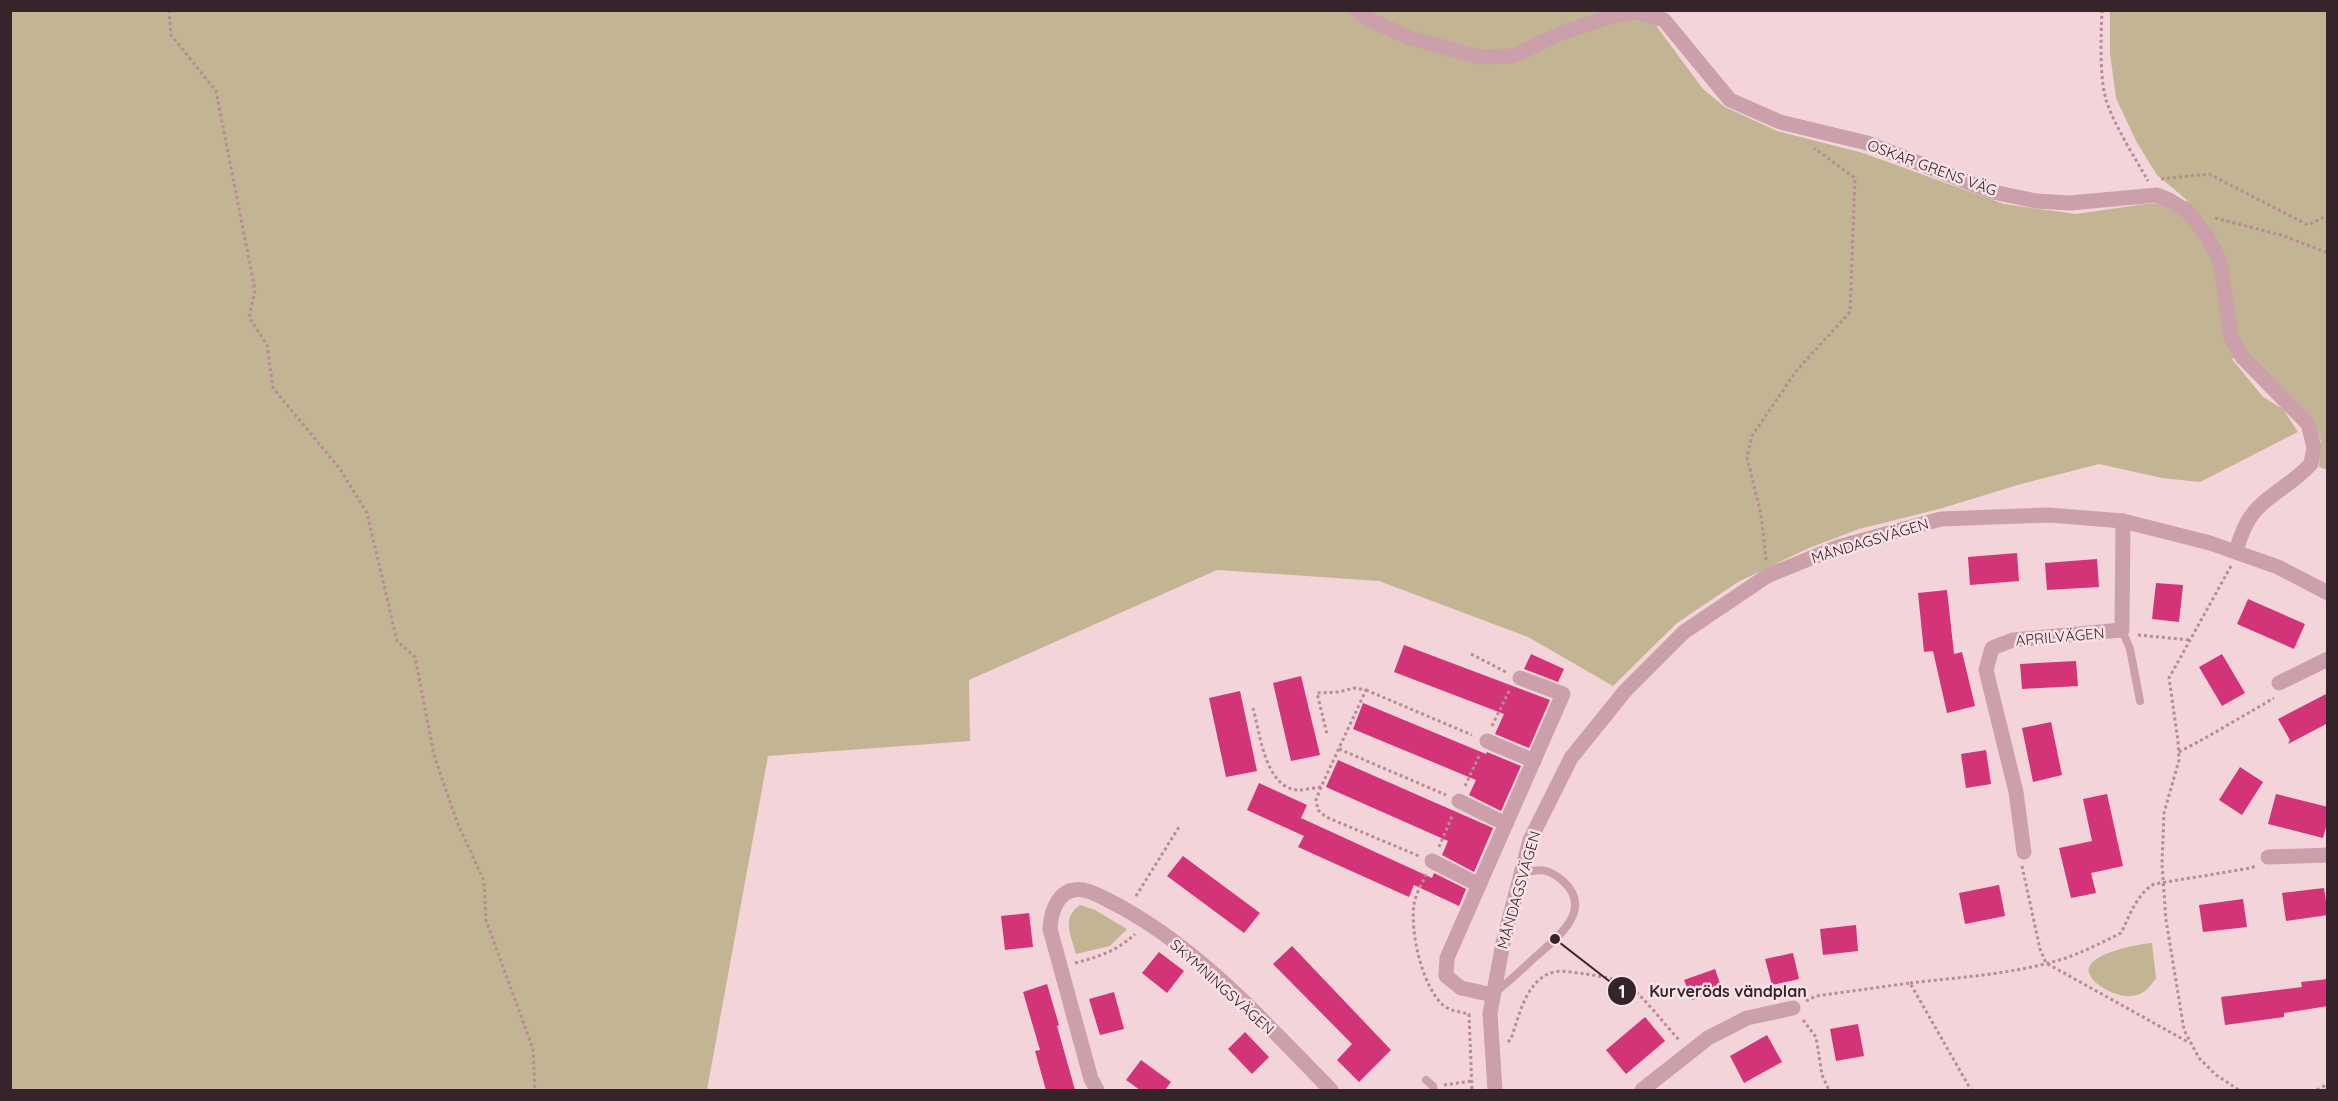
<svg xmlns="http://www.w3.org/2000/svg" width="2338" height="1101" font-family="Quicksand,sans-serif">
	<rect width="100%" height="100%" fill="#f3d5d9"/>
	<g fill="#c3b494">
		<path d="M10 11H1649L1657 27 1703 89 1725 107 1777 131 1863 153 2004 204 2076 214 2145 204 2188 201 2157 175 2136 141 2116 98 2110 53V11H2327V470L2319 467 2321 441 2315 424 2246 353 2232 359 2263 397 2283 409 2298 432 2200 482 2162 478 2099 464 2021 484 1939 509 1859 529 1809 548 1738 582 1677 623 1613 686 1528 637 1379 581 1217 570 969 680 970 741 768 756 707 1090H11Z"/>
		<path d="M1080 905 1095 910 1127 929 1110 946 1076 954C1071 935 1061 918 1080 905Z"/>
		<path d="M2152 943 2156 978C2149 988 2144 995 2131 996 2119 998 2091 985 2089 972 2085 954 2138 944 2152 943Z"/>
	</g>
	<g fill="#d23477">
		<path d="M2017 553 2019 581 1970 585 1968 557Z"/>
		<path d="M2097 559 2099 587 2047 590 2045 563Z"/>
		<path d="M2156 583 2183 585 2179 622 2152 619Z"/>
		<path d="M1947 590 1954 654 1962 652 1975 706 1947 713 1933 651 1924 652 1918 593Z"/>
		<path d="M2248 599 2305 624 2294 649 2237 624Z"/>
		<path d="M1404 645 1550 700 1529 748 1495 734 1504 714 1394 672Z"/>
		<path d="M1531 654 1564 669 1558 682 1524 669Z"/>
		<path d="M2222 654 2245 693 2222 706 2199 667Z"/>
		<path d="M2076 661 2078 686 2022 689 2020 664Z"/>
		<path d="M1301 676 1320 755 1291 761 1273 683Z"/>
		<path d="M1240 691 1257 771 1226 777 1209 698Z"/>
		<path d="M2328 693V723L2288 744 2290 740 2278 719Z"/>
		<path d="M1363 703 1486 754 1487 752 1521 766 1501 811 1469 795 1476 780 1353 729Z"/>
		<path d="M2051 722 2062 775 2033 782 2022 728Z"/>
		<path d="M1986 750 1991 784 1966 788 1961 754Z"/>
		<path d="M1338 760 1493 828 1474 872 1442 855 1448 841 1326 787Z"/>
		<path d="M2240 767 2263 782 2242 815 2219 800Z"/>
		<path d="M1259 783 1307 805 1301 818 1432 878 1434 873 1466 889 1459 906 1414 885 1409 897 1298 847 1304 836 1247 810Z"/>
		<path d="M2107 794 2123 866 2091 873 2096 893 2071 898 2059 848 2092 841 2083 799Z"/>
		<path d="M2276 794 2328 807V820L2323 838 2268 824Z"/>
		<path d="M1183 856 1260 913 1244 933 1167 876Z"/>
		<path d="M1999 885 2005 916 1965 924 1959 893Z"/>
		<path d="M2324 888 2328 915 2286 921 2282 893Z"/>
		<path d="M2243 899 2247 927 2203 932 2199 905Z"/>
		<path d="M1029 913 1033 947 1005 950 1001 916Z"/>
		<path d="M1856 925 1858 951 1823 955 1820 929Z"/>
		<path d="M1292 946 1391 1050 1359 1082 1337 1060 1352 1044 1273 964Z"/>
		<path d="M1159 952 1184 971 1167 993 1142 973Z"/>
		<path d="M1793 953 1799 979 1772 985 1765 959Z"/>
		<path d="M1715 969 1722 989 1692 1000 1684 980Z"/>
		<path d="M2328 979V1006L2284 1013V1017L2225 1025 2221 997 2302 987 2301 982Z"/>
		<path d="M1047 984 1059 1025 1057 1026 1075 1090H1046L1035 1051 1040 1050 1023 992Z"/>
		<path d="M1114 992 1124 1029 1100 1035 1089 999Z"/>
		<path d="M1645 1017 1665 1041 1626 1074 1606 1050Z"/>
		<path d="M1858 1024 1864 1056 1836 1061 1830 1029Z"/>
		<path d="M1245 1032 1269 1057 1252 1074 1228 1049Z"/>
		<path d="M1767 1035 1782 1062 1744 1083 1730 1056Z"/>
		<path d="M1141 1060 1171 1082 1165 1090H1140L1126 1080Z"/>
	</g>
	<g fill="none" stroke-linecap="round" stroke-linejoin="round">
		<g stroke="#b88b95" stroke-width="3" stroke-dasharray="3 3" stroke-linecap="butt">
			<path d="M169 10 171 35 216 91 255 290 249 317 267 345 273 388 340 469 367 513 397 641 415 657 434 755 457 822 484 881 486 920 533 1049 535 1090"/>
			<path d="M2102 10C2101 36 2099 79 2107 103 2117 130 2134 156 2148 181"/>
			<path d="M2161 179 2209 174 2308 225 2328 215"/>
			<path d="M2215 218 2281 235 2328 253"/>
			<path d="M1766 560 1761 514 1747 457 1752 436 1797 370 1850 312 1855 178 1814 148"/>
			<path d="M2231 566 2169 678 2178 741 2179 760 2164 813 2162 864 2166 920 2184 1030 2199 1058 2216 1075 2239 1090"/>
			<path d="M2138 635 2190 640"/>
			<path d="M1471 654 1506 672"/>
			<path d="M1366 690 1472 735"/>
			<path d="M1253 708C1260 733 1265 787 1297 790 1304 790 1313 788 1321 787L1366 690 1355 688 1338 692 1317 693 1327 734"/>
			<path d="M1492 726 1510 689"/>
			<path d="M1339 749 1446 795"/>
			<path d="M2179 752 2207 737 2274 698"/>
			<path d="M1465 786 1480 754"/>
			<path d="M1321 787 1316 800 1318 810 1326 817 1419 856"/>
			<path d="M1439 847 1453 814"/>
			<path d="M2022 866 2040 949 2046 963 2188 1042"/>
			<path d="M1426 874C1422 884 1415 895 1414 905 1410 932 1422 986 1443 1005 1450 1011 1460 1012 1469 1014L1472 1090"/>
			<path d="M1136 896 1179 827"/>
			<path d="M1075 963C1098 957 1117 951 1135 934"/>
			<path d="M1910 983C1962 977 2016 974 2066 958 2085 951 2103 942 2121 933 2130 915 2136 895 2154 884L2251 868 2255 866"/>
			<path d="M1806 1001 1816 996 1910 983 1971 1090"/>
			<path d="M1803 1020 1816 1037 1822 1075 1829 1090"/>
			<path d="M1508 1042 1511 1039C1519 1016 1526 979 1554 972 1564 970 1576 973 1586 974 1601 976 1617 979 1630 987 1645 998 1666 1026 1680 1041"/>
			<path d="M1444 1085 1472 1081"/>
			<path d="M2317 1090 2328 1084"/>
		</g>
		<g stroke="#cca0aa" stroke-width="8">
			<path d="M2122 630 2130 649 2140 701"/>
			<path d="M1496 992C1509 981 1522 970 1534 958 1556 939 1595 910 1563 881 1548 868 1539 868 1521 874"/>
			<path d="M1426 1080 1433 1086 1434 1090"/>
		</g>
		<g stroke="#cca0aa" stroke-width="15">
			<path d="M1357 10 1368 19 1410 38 1480 57 1513 56 1557 35 1605 18 1636 12 1664 20 1730 100 1780 122 1867 143 1993 192 2036 201 2070 203 2157 195 2171 201 2187 211 2207 236 2220 261 2231 337 2242 357 2308 424 2314 447 2311 464C2276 500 2250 496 2236 552"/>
			<path d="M2279 683 2328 659"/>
			<path d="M1487 741 1534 761"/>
			<path d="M1459 801 1506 824"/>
			<path d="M2024 852 2016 792 1986 670 1992 648 2013 640 2122 630 2123 521"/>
			<path d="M2268 857 2328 855"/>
			<path d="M1432 861 1479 885"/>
			<path d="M1493 995 1461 988 1446 976 1447 958 1563 694 1520 678"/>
			<path d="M1097 1090 1091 1079 1050 929C1051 910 1059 886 1084 890 1097 893 1109 901 1121 907 1203 952 1266 1024 1331 1090"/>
			<path d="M1495 1090 1490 1013 1503 943 1530 840 1571 758 1625 691 1684 632 1767 576 1838 547 1941 519 2049 515 2123 521 2210 543 2278 567 2328 593"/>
			<path d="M1642 1090 1708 1038 1747 1018 1793 1008"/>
		</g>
	</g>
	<g text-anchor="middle" stroke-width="5" stroke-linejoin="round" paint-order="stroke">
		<g font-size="15" fill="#35242a" stroke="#fbe2e5">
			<text transform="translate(1932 168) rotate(20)" y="5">OSKAR GRENS VÄG</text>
			<text transform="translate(1870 541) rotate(-17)" y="5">MÅNDAGSVÄGEN</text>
			<text transform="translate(2060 637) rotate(-5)" y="5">APRILVÄGEN</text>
			<text transform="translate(1519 890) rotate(-74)" y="5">MÅNDAGSVÄGEN</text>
			<text transform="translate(1222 987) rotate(42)" y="5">SKYMNINGSVÄGEN</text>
		</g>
	</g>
	<path fill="none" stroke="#35242a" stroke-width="2" d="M1555 939L1622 991"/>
	<g fill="#35242a" stroke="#fbe2e5" stroke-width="2">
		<circle cx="1555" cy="939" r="6"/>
		<circle cx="1622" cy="991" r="15"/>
	</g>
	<g font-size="18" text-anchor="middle" font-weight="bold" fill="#fff">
		<text x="1622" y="998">1</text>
	</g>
	<g font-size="16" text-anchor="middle" font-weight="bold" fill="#35242a" stroke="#fbe2e5" stroke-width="5" stroke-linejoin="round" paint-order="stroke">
		<text x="1728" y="997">Kurveröds vändplan</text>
	</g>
	<rect width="2338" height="1101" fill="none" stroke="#35242a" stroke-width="24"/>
</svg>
